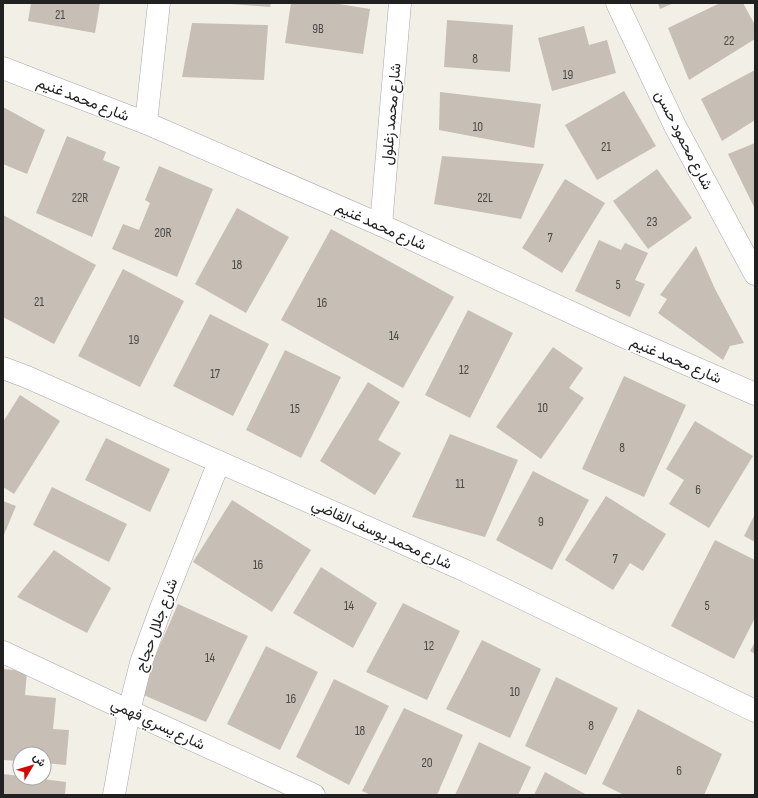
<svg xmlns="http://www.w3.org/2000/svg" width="758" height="798" font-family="'Sofia Sans Condensed',Vazirmatn,sans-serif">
	<rect width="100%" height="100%" fill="#f2efe7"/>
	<g fill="#c7beb6">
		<path d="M31 3H100L95 33 28 21Z"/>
		<path d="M231 3H271L270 7 231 4Z"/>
		<path d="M291 3H333L370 9 363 54 285 43Z"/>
		<path d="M658 3H674L660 9Z"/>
		<path d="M720 3H743L755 25V39L689 80 668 28Z"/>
		<path d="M447 20 513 25 510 72 444 67Z"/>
		<path d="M192 23 268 25 264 80 182 77Z"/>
		<path d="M584 26 589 45 607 40 616 73 552 91 538 38Z"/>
		<path d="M755 70V120L722 141 701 99Z"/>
		<path d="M624 91 656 146 597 180 565 125Z"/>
		<path d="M440 92 541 104 534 148 439 130Z"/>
		<path d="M3 107 45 130 27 174 3 164Z"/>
		<path d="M67 136 106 152 103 160 120 167 92 237 36 213Z"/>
		<path d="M755 143V209L728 154Z"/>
		<path d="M442 156 544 164 521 219 434 204Z"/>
		<path d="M159 166 213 189 177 277 112 249 123 224 139 230 150 203 145 200Z"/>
		<path d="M657 169 692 218 648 249 613 201Z"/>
		<path d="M565 179 605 203 562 273 522 248Z"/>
		<path d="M237 208 289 237 246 313 195 284Z"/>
		<path d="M3 215 96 265 54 344 3 317Z"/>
		<path d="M331 229 454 297 403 388 281 320Z"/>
		<path d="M599 240 621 250 625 243 648 253 635 280 645 284 630 317 575 291Z"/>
		<path d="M696 246 715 289 744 343 730 346 723 360 658 313 667 299 660 295Z"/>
		<path d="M123 269 184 301 140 387 78 356Z"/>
		<path d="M468 310 513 333 470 418 425 395Z"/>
		<path d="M210 314 269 344 233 416 173 386Z"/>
		<path d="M553 347 583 368 569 388 584 398 541 459 496 427Z"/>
		<path d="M285 350 341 377 301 458 246 430Z"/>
		<path d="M624 376 686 405 644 497 582 469Z"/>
		<path d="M368 382 400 402 378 440 401 453 375 495 320 461Z"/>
		<path d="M20 395 60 421 14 494 3 487V422Z"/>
		<path d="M695 421 753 456 709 528 669 504 684 480 666 469Z"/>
		<path d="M450 434 518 460 485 537 412 517Z"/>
		<path d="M106 438 170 469 150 512 85 480Z"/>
		<path d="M533 471 589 500 552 570 496 540Z"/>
		<path d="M52 487 127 524 109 562 33 525Z"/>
		<path d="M606 496 666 534 643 571 630 563 613 590 565 560Z"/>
		<path d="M232 500 311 550 272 612 193 562Z"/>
		<path d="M3 501 16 506 3 537Z"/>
		<path d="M755 514V542L744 536Z"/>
		<path d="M715 540 755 560V618L734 659 671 626Z"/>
		<path d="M54 550 111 588 87 633 17 597Z"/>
		<path d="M321 567 377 603 353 648 293 613Z"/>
		<path d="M403 603 460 631 427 700 366 672Z"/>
		<path d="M178 604 248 636 206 722 139 693Z"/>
		<path d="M482 640 541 669 510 738 446 709Z"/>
		<path d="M755 642V654L750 651Z"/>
		<path d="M266 646 318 672 280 750 227 724Z"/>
		<path d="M3 669 27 671 25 695 56 698 53 729 69 730 66 765 44 763V754H20V761L3 760Z"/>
		<path d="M556 677 618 708 586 775 525 746Z"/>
		<path d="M334 679 389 706 349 785 296 757Z"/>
		<path d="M404 708 463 735 437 795H371L362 791Z"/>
		<path d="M638 709 722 754 704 795H624L602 784Z"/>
		<path d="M479 742 531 767 518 795H455Z"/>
		<path d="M545 772 587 795H534Z"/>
		<path d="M3 774 20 776V778H35L66 782 65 795H3Z"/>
	</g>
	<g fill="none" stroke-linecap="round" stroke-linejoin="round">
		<g stroke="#a8a8a8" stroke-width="23">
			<g id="minor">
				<path d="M617 3 675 126 755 274"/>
				<path d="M3 68 146 123 381 225 618 334 755 394"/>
				<path d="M146 123 159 3"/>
				<path d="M381 225 400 3"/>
				<path d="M3 368 27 377 466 571 755 711"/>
				<path d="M3 652 129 711 314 795"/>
				<path d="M114 795 129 711 141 663 161 608 219 462"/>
			</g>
		</g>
		<use href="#minor" stroke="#fff" stroke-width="22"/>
	</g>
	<g text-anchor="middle" stroke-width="3" stroke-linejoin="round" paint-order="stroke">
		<g font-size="13" fill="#4a4846">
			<text x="60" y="19">21</text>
			<text x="318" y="33">9B</text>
			<text x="729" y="45">22</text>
			<text x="475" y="63">8</text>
			<text x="568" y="79">19</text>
			<text x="478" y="131">10</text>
			<text x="606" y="151">21</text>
			<text x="80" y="202">22R</text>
			<text x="485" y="202">22L</text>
			<text x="652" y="226">23</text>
			<text x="163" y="237">20R</text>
			<text x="550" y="242">7</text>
			<text x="237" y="269">18</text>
			<text x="618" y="289">5</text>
			<text x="39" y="306">21</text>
			<text x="322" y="307">16</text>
			<text x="394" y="340">14</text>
			<text x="134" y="344">19</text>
			<text x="464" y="374">12</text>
			<text x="215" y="378">17</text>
			<text x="543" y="412">10</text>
			<text x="295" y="413">15</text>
			<text x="622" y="452">8</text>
			<text x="460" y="488">11</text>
			<text x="698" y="494">6</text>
			<text x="541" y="526">9</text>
			<text x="615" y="563">7</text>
			<text x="258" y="569">16</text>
			<text x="349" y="610">14</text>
			<text x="707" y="610">5</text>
			<text x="429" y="650">12</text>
			<text x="210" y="662">14</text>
			<text x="515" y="696">10</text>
			<text x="291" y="703">16</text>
			<text x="591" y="730">8</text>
			<text x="360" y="735">18</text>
			<text x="427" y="767">20</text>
			<text x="679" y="775">6</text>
		</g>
		<g font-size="15" fill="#212121" stroke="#fff">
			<text transform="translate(83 99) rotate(21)" y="5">شارع محمد غنيم</text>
			<text transform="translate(391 114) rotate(-85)" y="5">شارع محمد زغلول</text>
			<text transform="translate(684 140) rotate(63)" y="5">شارع محمود حسن</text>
			<text transform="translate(381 226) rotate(24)" y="5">شارع محمد غنيم</text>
			<text transform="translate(676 360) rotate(23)" y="5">شارع محمد غنيم</text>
			<text transform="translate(382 534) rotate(24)" y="5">شارع محمد يوسف القاضي</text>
			<text transform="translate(156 625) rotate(-70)" y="5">شارع جلال حجاج</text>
			<text transform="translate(158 724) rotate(25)" y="5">شارع يسري فهمي</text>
		</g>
	</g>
	<rect width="758" height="798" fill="none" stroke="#212121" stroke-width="8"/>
	<g transform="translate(32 766) rotate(52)"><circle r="19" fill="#ffffff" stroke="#a6a6a6"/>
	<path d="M0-3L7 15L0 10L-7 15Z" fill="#d20900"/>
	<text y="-6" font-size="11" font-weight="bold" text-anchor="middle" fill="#212121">ش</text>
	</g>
</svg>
